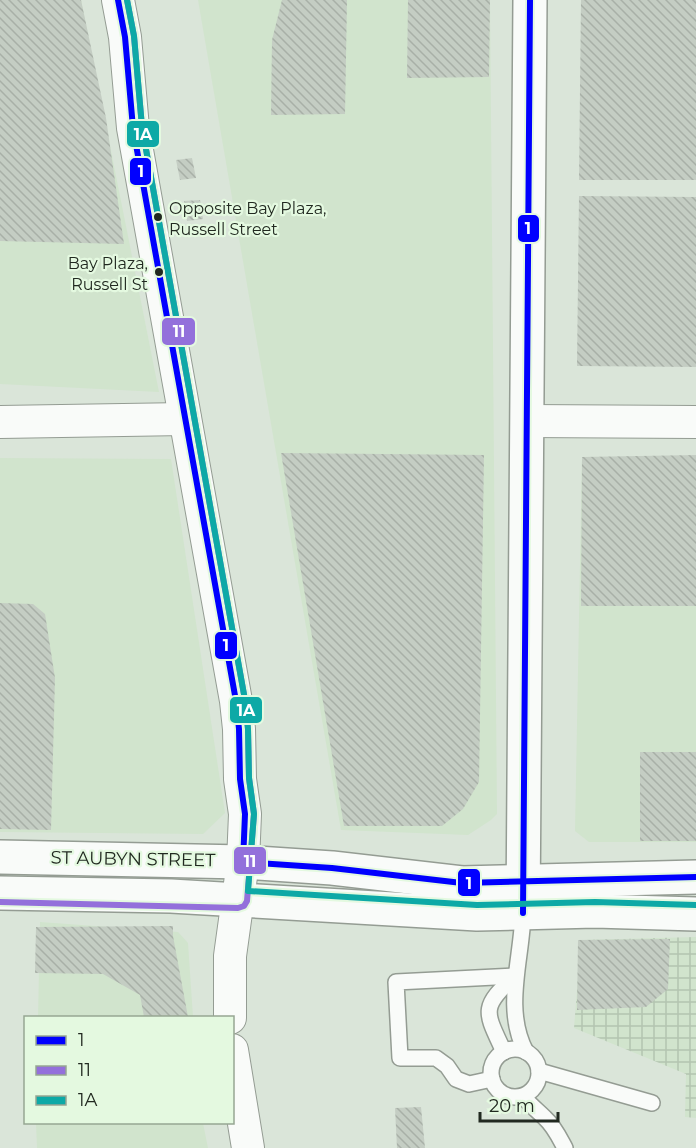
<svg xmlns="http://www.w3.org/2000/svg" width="696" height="1148" font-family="Montserrat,sans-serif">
	<defs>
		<pattern id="industrial-grid" width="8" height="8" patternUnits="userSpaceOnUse" patternTransform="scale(1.5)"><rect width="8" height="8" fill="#d1e4cd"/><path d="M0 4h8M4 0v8" fill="none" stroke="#b3c4b0"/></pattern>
		<pattern id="building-back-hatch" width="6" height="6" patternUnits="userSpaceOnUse" patternTransform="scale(1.5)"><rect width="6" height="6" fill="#c4cdc3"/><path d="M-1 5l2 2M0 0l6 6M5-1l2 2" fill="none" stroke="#a8b0a7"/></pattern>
	</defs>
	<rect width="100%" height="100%" fill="#dae5d9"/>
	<g fill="#d1e4cd">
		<path d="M0 0H81L159 392 0 384Z"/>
		<path d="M198 0H490L497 814 491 820 468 835 341 830Z"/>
		<path d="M582 457 696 458V842H589L575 831Z"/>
		<path d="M0 458 171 459 225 813 203 834 0 832Z"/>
		<path d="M40 922 178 932 188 943 193 1017 38 1018Z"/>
		<path d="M36 1123H203L208 1148H37Z"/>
	</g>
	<path fill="url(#industrial-grid)" d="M696 937V1118L685 1117 686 1074 574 1028 581 940Z"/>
	<g fill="url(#building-back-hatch)">
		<path d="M0 0H81L106 118 124 244 0 241Z"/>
		<path d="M282 0H347L345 114 271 115 272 40Z"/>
		<path d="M408 0H490L489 77 407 78Z"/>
		<path d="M581 0H696V180H579Z"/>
		<path d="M192 158 196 178 180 180 176 160Z"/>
		<path d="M579 196 696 197V367L577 366Z"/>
		<path d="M200 200 203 219 187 221 184 201Z"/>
		<path d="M281 453 484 455 479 782 463 809 442 826H344Z"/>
		<path d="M696 455V606H581L582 457Z"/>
		<path d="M0 603 33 604 45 614 55 678 51 830 0 829Z"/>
		<rect x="640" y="752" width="56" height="89"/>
		<path d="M173 926V936L188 1017H144L140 995 103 974 35 973 36 927Z"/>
		<path d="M670 939 668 989 646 1007 577 1010 578 940Z"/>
		<path d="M421 1107 425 1148H397L395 1108Z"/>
	</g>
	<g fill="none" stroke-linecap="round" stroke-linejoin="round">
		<g stroke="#949c93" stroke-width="18">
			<g id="service">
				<path d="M523 913C522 959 503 1009 526 1052"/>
				<circle cx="515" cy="1073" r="24"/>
				<path d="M504 1052C485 1011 480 1008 515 976"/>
				<path d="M539 1071 652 1103"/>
				<path d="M492 1079 469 1084 456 1079 447 1066 436 1058H400L396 982 515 976"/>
				<path d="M523 1096C530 1105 537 1110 545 1118 554 1126 559 1137 565 1148"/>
			</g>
		</g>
		<g stroke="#949c93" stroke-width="34">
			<g id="minor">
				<path d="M118 0 125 37 133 128 236 701 239 729 240 779 245 814 243 862 230 956V1018"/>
				<path d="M527 421 696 422"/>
				<path d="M0 422 185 419"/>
				<path d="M232 1050 248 1148"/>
			</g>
		</g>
		<g stroke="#949c93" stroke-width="36">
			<path id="tertiary" d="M523 910 530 0"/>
		</g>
		<g stroke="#949c93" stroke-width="36">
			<g id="secondary">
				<path d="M0 857 243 862 332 868 462 883 696 877"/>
				<path d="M0 893 171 896 477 914 595 911 696 914"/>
			</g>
		</g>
		<use href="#service" stroke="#f9fbf9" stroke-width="15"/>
		<use href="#minor" stroke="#f9fbf9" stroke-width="32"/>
		<use href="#tertiary" stroke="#f9fbf9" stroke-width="33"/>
		<use href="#secondary" stroke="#f9fbf9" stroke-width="33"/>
		<g stroke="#e4f9e0" stroke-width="10">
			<g id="bus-1">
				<path d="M118 0 125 37 133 128 236 701 239 729 240 779 245 814 243 862"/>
				<path d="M243 862 332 868 462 883 696 877"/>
				<path d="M523 913 530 0"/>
			</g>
		</g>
		<g stroke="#e4f9e0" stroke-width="10">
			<path id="bus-2" d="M0 902 238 908 244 906 247 901 254 814 249 778 248 729 245 700 142 127 134 36 127 0"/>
		</g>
		<g stroke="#e4f9e0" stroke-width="10">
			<path id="bus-3" d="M127 0 134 36 142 127 245 700 248 729 249 778 254 814 248 891 477 905 595 902 696 905"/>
		</g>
		<use href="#bus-1" stroke="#00f" stroke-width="6"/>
		<use href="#bus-2" stroke="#9370db" stroke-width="6"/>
		<use href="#bus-3" stroke="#0da9a6" stroke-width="6"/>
	</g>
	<g fill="#212920" stroke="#e4f9e0" stroke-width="2">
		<circle cx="158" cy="217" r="5"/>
		<circle cx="159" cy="272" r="5"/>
	</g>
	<g text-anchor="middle" stroke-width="4.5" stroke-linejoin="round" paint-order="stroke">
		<g font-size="16" fill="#212920" stroke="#e4f9e0" text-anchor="start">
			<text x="169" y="214">Opposite Bay Plaza,<tspan x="169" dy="21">Russell Street</tspan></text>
			<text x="148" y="269" text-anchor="end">Bay Plaza,<tspan x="148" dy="21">Russell St</tspan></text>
		</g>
		<g font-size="18" fill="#212920" stroke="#e4f9e0">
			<text transform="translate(133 859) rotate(1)" y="6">ST AUBYN STREET</text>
		</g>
	</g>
	<g stroke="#e4f9e0" stroke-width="2">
		<rect x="126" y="120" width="34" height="28" rx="6" fill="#0da9a6"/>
		<rect x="129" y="157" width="23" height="29" rx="6" fill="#00f"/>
		<rect x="517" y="214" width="23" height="29" rx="6" fill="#00f"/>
		<rect x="161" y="317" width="35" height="29" rx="6" fill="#9370db"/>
		<rect x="214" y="631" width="24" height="29" rx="6" fill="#00f"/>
		<rect x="229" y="696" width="34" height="28" rx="6" fill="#0da9a6"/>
		<rect x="233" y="846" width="34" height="29" rx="6" fill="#9370db"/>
		<rect x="457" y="868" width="24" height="29" rx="6" fill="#00f"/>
	</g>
	<g font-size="16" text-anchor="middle" font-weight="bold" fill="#fff">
		<text x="143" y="140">1A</text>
		<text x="141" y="177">1</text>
		<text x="528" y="234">1</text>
		<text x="179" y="337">11</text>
		<text x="226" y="651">1</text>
		<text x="246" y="716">1A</text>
		<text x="250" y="867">11</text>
		<text x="469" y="889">1</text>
	</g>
	<rect x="24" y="1016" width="210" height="108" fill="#e4f9e0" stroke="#96a693" stroke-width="1.5"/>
	<rect x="36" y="1036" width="30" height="9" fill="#0000ff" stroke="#96a693" stroke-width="1.5"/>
	<text x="78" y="1046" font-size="18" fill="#212920">1</text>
	<rect x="36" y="1066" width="30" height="9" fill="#9370db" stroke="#96a693" stroke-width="1.5"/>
	<text x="78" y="1076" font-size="18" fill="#212920">11</text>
	<rect x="36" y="1096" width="30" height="9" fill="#0da9a6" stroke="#96a693" stroke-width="1.5"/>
	<text x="78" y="1106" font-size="18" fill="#212920">1A</text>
	<path d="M480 1112v9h78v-9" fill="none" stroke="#212920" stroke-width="3"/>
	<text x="489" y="1112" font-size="18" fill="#212920" stroke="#e4f9e0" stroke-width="4.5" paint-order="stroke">20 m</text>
</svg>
